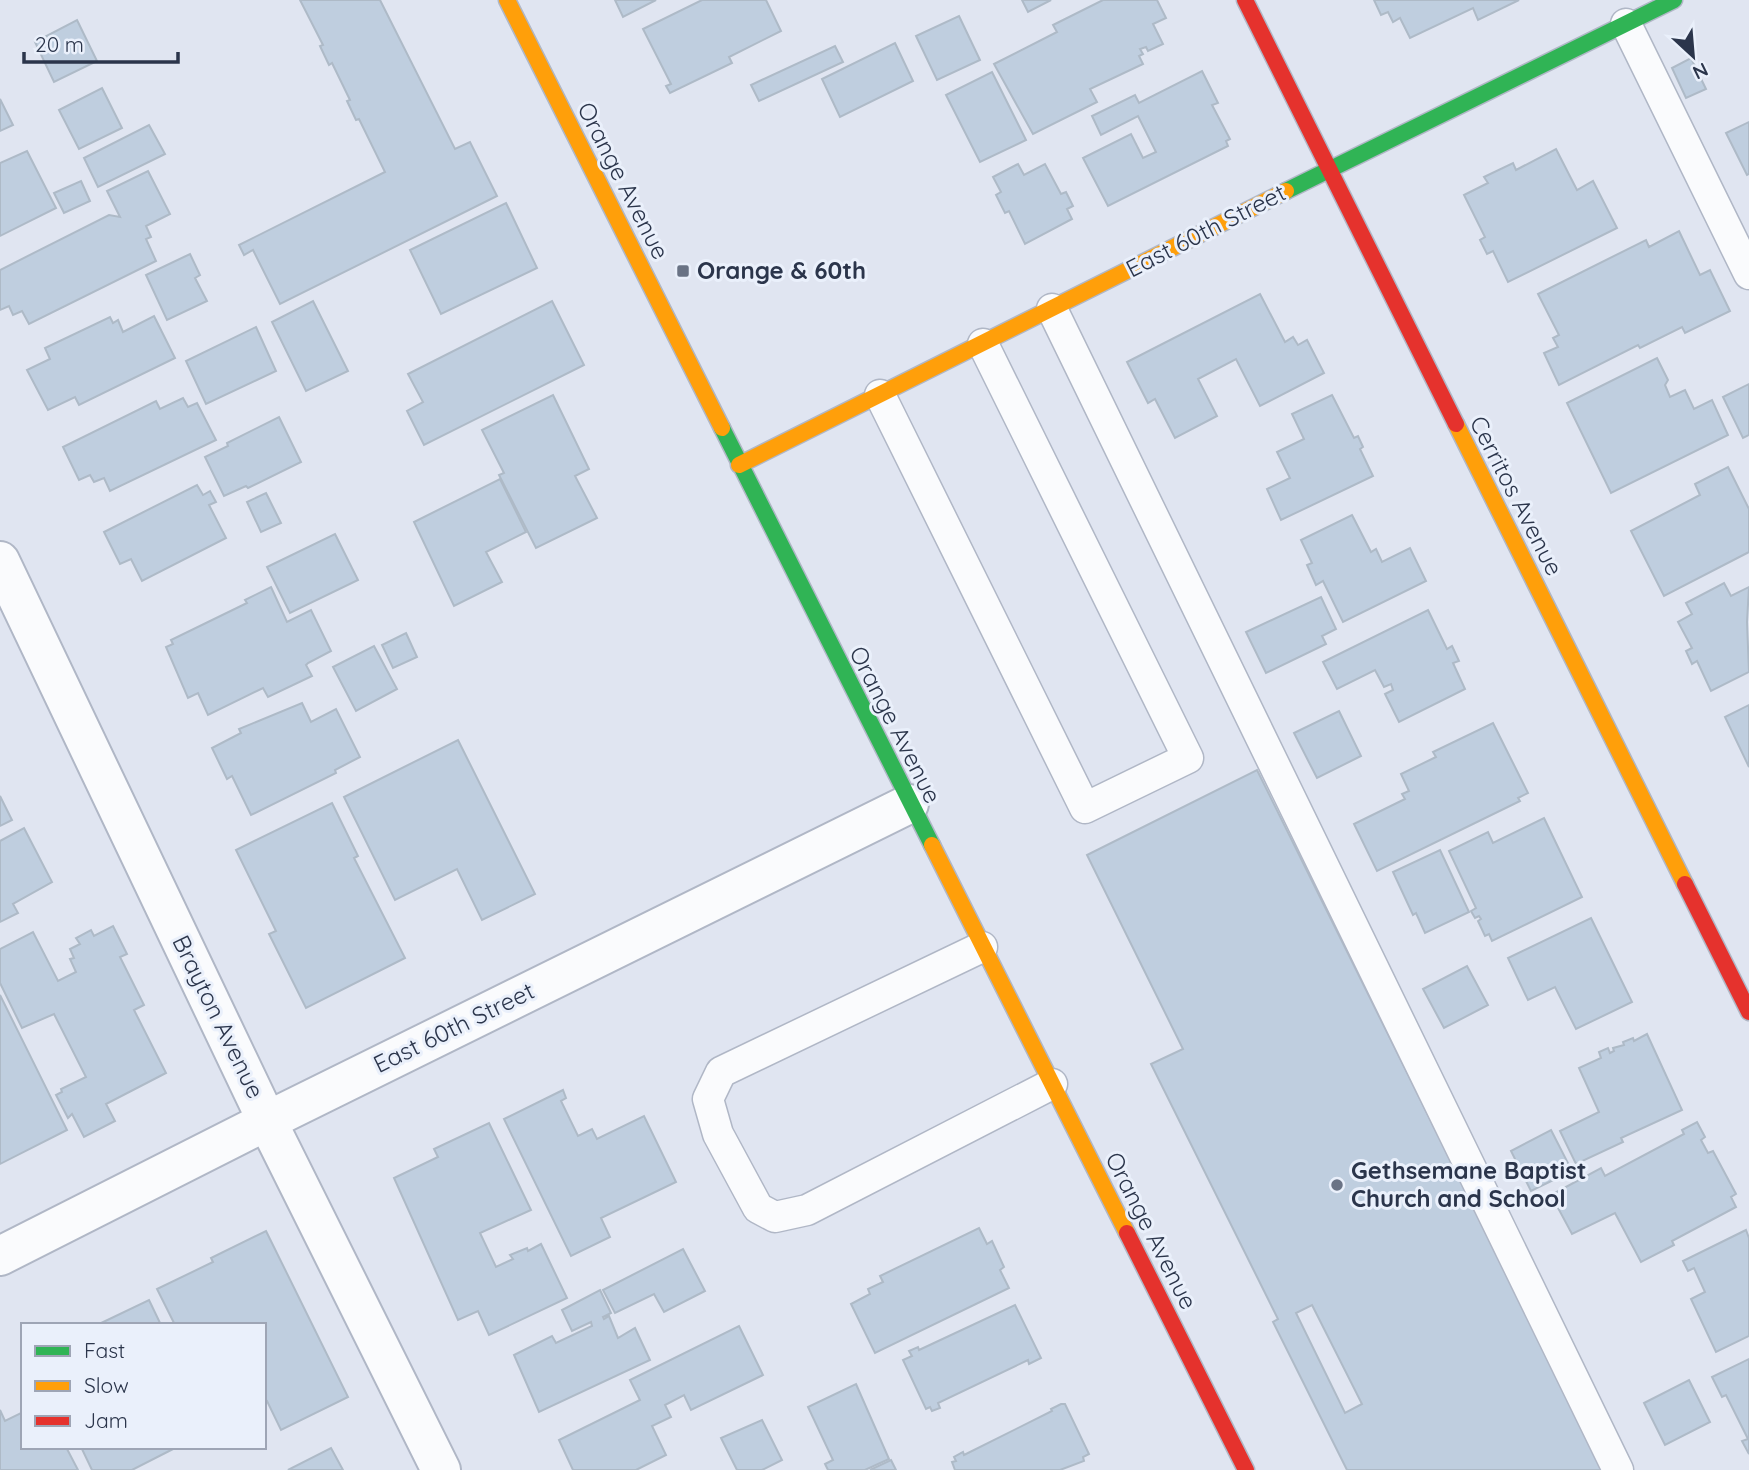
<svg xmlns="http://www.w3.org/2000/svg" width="1749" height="1470" font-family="Quicksand,sans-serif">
	<rect width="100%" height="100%" fill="#e0e5f1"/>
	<g fill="#bfcedf" stroke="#aebac7" stroke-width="2" fill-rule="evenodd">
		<path d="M300 0H380L455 149 470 142 497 196 280 304 253 250 244 255 239 245 385 172 359 119 356 120 347 101 350 100 332 63 329 65 320 46 323 45Z"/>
		<path d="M615 0H656L623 17Z"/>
		<path d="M702 0H766L781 31 729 57 732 63 670 93 666 86 671 84 643 29Z"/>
		<path d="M1022 0H1051L1028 12Z"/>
		<path d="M1103 0H1157L1166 18 1153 24 1163 44 1148 51 1146 47 1140 49 1143 54 1139 56 1143 64 1090 89 1097 102 1033 134 994 64 1057 32 1053 25Z"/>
		<path d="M1374 0H1519L1478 20 1473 8 1410 38 1400 18 1393 22 1388 12 1381 15Z"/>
		<path d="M959 16 980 60 937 80 916 36Z"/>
		<path d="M77 20 97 61 54 82 35 42Z"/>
		<path d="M895 43 913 81 840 117 822 79Z"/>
		<path d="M835 46 843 62 759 101 751 85Z"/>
		<path d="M1691 58 1706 89 1686 98 1672 68Z"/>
		<path d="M1202 71 1218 103 1212 105 1230 139 1226 141 1228 146 1108 206 1083 158 1131 134 1143 158 1156 152 1138 116 1101 135 1092 116 1135 95 1139 103Z"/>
		<path d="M992 72 1026 140 980 162 946 95Z"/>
		<path d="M102 88 122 128 79 149 59 110Z"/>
		<path d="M0 99 13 125 0 131Z"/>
		<path d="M1749 122V174L1747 175 1726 133Z"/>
		<path d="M149 125 165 154 98 187 84 158Z"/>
		<path d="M1556 149 1577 190 1593 181 1617 228 1508 282 1493 251 1487 254 1480 240 1485 237 1464 195 1488 183 1484 177 1513 163 1516 170Z"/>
		<path d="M27 151 56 208 0 236V163Z"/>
		<path d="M1018 164 1024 175 1045 164 1061 194 1066 192 1073 206 1067 209 1072 219 1025 244 1009 211 1005 213 996 195 1001 192 993 177Z"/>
		<path d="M148 171 170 214 146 226 151 237 146 239 156 261 29 324 22 311 13 315 9 306 0 310V270L109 215 120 217 107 191Z"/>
		<path d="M81 181 90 201 64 213 54 193Z"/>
		<path d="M506 203 537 268 441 314 410 250Z"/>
		<path d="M1679 231 1700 275 1710 270 1730 311 1685 333 1682 327 1640 348 1638 345 1559 385 1544 353 1558 347 1553 338 1559 335 1538 294 1646 240 1649 247Z"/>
		<path d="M190 254 200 275 195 278 207 301 167 320 146 275Z"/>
		<path d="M1260 294 1285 342 1293 337 1298 345 1307 340 1324 373 1260 406 1236 359 1198 379 1217 416 1175 438 1155 399 1148 403 1127 362Z"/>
		<path d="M313 301 348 371 306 391 272 322Z"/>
		<path d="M552 301 584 365 424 445 407 411 423 402 408 374Z"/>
		<path d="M154 316 175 358 79 405 75 397 48 410 27 370 50 359 45 348 110 317 113 323 118 320 123 332Z"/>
		<path d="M256 327 276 371 206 404 186 361Z"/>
		<path d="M1657 358 1668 380 1665 385 1670 397 1685 390 1694 409 1712 400 1728 435 1611 493 1567 403Z"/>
		<path d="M1749 384V435L1743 438 1723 397Z"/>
		<path d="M553 395 589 469 575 476 597 518 536 548 499 475 504 473 482 430Z"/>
		<path d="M1332 395 1354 438 1358 436 1363 447 1360 449 1373 476 1281 520 1267 489 1290 478 1277 452 1304 439 1292 414Z"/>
		<path d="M183 398 188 407 197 403 216 440 110 491 104 478 94 482 90 475 79 480 63 447 156 401 160 409Z"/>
		<path d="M279 417 301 462 248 488 246 486 224 496 205 457 228 446 227 443Z"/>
		<path d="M1728 467 1749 509V552L1664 596 1631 531 1700 495 1695 484Z"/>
		<path d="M500 479 526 532 486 552 502 582 454 606 414 522Z"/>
		<path d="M197 485 203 495 210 491 216 502 209 505 226 538 142 581 131 559 120 564 104 532Z"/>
		<path d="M266 493 281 523 261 532 247 502Z"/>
		<path d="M1352 515 1371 552 1376 549 1382 562 1410 548 1426 581 1343 622 1323 581 1316 585 1307 565 1312 563 1301 540Z"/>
		<path d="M335 534 358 580 290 613 267 567Z"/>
		<path d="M1724 583 1731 596 1749 587 1747 622 1749 672 1711 691 1697 661 1692 664 1686 651 1692 648 1678 622 1692 614 1686 603Z"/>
		<path d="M271 587 287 622 311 610 331 651 308 663 306 665 312 676 268 697 263 688 208 715 198 693 188 698 166 647 173 644 171 640 247 603 245 600Z"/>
		<path d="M1321 597 1336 629 1322 636 1326 644 1266 673 1246 632Z"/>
		<path d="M1428 610 1447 649 1452 646 1459 661 1453 663 1465 689 1399 722 1385 694 1393 690 1391 684 1384 687 1375 670 1337 689 1323 662Z"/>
		<path d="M406 633 417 657 393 668 382 645Z"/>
		<path d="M374 646 397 689 356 711 333 667Z"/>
		<path d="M302 703 311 722 336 709 360 757 335 770 336 773 251 815 232 776 227 779 212 748 241 733 239 729Z"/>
		<path d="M1749 705V767L1725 717Z"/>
		<path d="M1339 711 1361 756 1317 778 1294 733Z"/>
		<path d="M1493 723 1528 793 1518 798 1520 801 1377 871 1354 824 1405 799 1402 794 1409 791 1401 774 1436 757 1433 752Z"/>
		<path d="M458 740 535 894 482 920 457 869 395 900 344 797Z"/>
		<path d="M1257 770 1604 1470H1347L1273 1322 1278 1319 1151 1064 1183 1049 1087 855ZM1312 1305 1362 1404 1345 1413 1296 1313Z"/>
		<path d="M0 796 12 820 0 826Z"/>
		<path d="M332 803 358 856 354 858 405 958 306 1008 269 934 276 931 236 850Z"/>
		<path d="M1544 818 1582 897 1492 941 1489 934 1485 936 1478 921 1481 919 1479 916 1475 918 1471 911 1476 908 1449 851 1488 832 1493 843Z"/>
		<path d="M24 828 52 882 13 904 18 913 0 922V841Z"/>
		<path d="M1440 850 1469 912 1425 933 1416 913 1413 915 1393 872Z"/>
		<path d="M1591 918 1632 1002 1576 1029 1555 987 1528 1000 1508 958Z"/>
		<path d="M113 926 127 954 120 957 144 1005 134 1010 166 1073 106 1104 115 1121 84 1137 72 1114 68 1118 56 1095 62 1092 61 1089 86 1077 54 1014 22 1028 0 983V949L33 932 58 981 76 972 70 959 74 958 70 949 80 944 76 938 91 930 94 936Z"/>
		<path d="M1467 966 1488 1005 1444 1028 1423 989Z"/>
		<path d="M0 995 67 1130 0 1164Z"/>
		<path d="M1647 1034 1682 1110 1621 1138 1623 1142 1576 1164 1560 1131 1599 1112 1579 1068 1601 1058 1599 1052 1608 1048 1610 1053 1614 1051 1613 1048 1624 1045 1623 1042 1633 1038 1634 1041Z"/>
		<path d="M563 1090 566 1098 561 1101 578 1136 592 1129 597 1139 644 1116 676 1182 601 1218 610 1237 571 1256 504 1119Z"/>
		<path d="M1697 1122 1705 1137 1701 1140 1708 1153 1713 1151 1736 1194 1731 1197 1736 1207 1672 1241 1674 1245 1641 1262 1615 1213 1572 1234 1551 1195 1601 1168 1605 1176 1684 1134 1682 1130Z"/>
		<path d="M489 1123 531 1210 480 1233 496 1267 513 1259 510 1255 527 1248 528 1251 541 1244 567 1298 489 1335 478 1311 458 1320 394 1178 438 1157 434 1149Z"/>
		<path d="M1551 1130 1572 1171 1531 1191 1511 1151Z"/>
		<path d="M979 1228 987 1244 992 1241 1004 1267 1000 1270 1009 1288 875 1353 851 1304 870 1294 868 1289 883 1282 880 1276Z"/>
		<path d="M1746 1230 1749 1238V1336L1716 1352 1691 1299 1705 1292 1694 1268 1688 1271 1683 1261Z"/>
		<path d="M266 1231 348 1397 281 1430 267 1401 264 1402V1325H175L157 1289 213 1262 211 1258Z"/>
		<path d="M683 1249 705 1291 664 1312 654 1294 615 1313 603 1290Z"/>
		<path d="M600 1290 611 1313 603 1317 604 1319 609 1316 618 1338 635 1328 650 1360 539 1412 514 1355 552 1336 556 1343 592 1326 591 1322 572 1331 562 1310Z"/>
		<path d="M149 1300 161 1325H97Z"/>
		<path d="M1015 1305 1041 1358 1029 1364 1028 1360 938 1403 940 1408 932 1411 930 1407 926 1409 903 1360 912 1356 909 1351 918 1347 919 1350Z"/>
		<path d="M739 1326 763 1375 691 1410 684 1395 665 1405 671 1417 652 1426 666 1455 636 1470H573L559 1440 640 1400 630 1380Z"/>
		<path d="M1749 1359V1454L1742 1441 1748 1439 1726 1395 1722 1397 1712 1377Z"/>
		<path d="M1689 1380 1710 1422 1665 1445 1644 1403Z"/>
		<path d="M856 1384 889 1459 865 1470H828L825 1464 833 1460 808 1407Z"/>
		<path d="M1061 1404H1065L1089 1454 1083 1457 1084 1461 1060 1470H955L952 1462 956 1461 954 1457 963 1452 964 1455 1052 1411 1051 1409Z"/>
		<path d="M0 1410 5 1421 23 1412V1447H66L78 1470H0Z"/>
		<path d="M762 1420 782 1460 762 1470H737L721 1438Z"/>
		<path d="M81 1447H177L132 1470H92Z"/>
		<path d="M331 1448 343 1470H288Z"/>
		<path d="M891 1460 896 1470H870Z"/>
	</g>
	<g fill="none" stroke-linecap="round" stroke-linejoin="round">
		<g stroke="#b0b7c6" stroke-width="33">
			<g id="lane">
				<path d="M1626 24 1749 274"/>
				<path d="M1052 309 1618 1470"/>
				<path d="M880 395 1085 808 1188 758 983 344"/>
				<path d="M982 947 721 1072 708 1099 718 1134 758 1208 775 1217 807 1210 1052 1084"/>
			</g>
		</g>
		<g stroke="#b0b7c6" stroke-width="42">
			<g id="street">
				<path d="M0 561 267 1121 441 1470"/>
				<path d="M0 1256 267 1121 909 804"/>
			</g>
		</g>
		<g stroke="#b0b7c6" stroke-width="19">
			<g id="fast">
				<path d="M1286 191 1674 0"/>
				<path d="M722 428 932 845"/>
			</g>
		</g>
		<g stroke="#b0b7c6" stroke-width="19">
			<g id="slow">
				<path d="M507 0 722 428"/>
				<path d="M1456 424 1685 884"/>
				<path d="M739 465 1286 191"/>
				<path d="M932 845 1127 1233"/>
			</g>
		</g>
		<g stroke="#b0b7c6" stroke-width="19">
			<g id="jam">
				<path d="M1245 0 1456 424"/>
				<path d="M1685 884 1749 1012"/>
				<path d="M1127 1233 1246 1470"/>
			</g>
		</g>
		<use href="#lane" stroke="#fafbfd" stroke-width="30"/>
		<use href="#street" stroke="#fafbfd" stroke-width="38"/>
		<use href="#fast" stroke="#30b455" stroke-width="16"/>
		<use href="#slow" stroke="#ff9f0a" stroke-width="16"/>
		<use href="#jam" stroke="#e5322d" stroke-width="16"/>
	</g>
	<g fill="#6a7385" stroke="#eaf0fb" stroke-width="2.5">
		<rect x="676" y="264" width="14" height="14" rx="3.5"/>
		<circle cx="1337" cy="1185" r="7"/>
	</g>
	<g text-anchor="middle" stroke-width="6" stroke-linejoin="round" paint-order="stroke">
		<g font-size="24" fill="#2b354b" stroke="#eaf0fb">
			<text transform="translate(623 181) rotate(63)" y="8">Orange Avenue</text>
			<text transform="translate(1206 231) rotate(-27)" y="8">East 60th Street</text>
			<text transform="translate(1516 496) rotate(63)" y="8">Cerritos Avenue</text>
			<text transform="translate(895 725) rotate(63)" y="8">Orange Avenue</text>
			<text transform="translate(218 1017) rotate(64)" y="8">Brayton Avenue</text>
			<text transform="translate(454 1028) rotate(-26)" y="8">East 60th Street</text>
			<text transform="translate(1151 1231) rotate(63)" y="8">Orange Avenue</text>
		</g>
		<g font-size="24" font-weight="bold" fill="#2b354b" stroke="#eaf0fb" text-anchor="start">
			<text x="697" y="279">Orange &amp; 60th</text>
			<text x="1351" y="1179">Gethsemane Baptist<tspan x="1351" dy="28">Church and School</tspan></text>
		</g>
	</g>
	<rect x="21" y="1323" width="245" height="126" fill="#eaf0fb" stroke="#9ea5b5" stroke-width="2"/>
	<rect x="35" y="1346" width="35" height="10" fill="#30b455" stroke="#9ea5b5" stroke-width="2"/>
	<text x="84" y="1358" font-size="21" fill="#2b354b">Fast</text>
	<rect x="35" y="1381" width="35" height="10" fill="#ff9f0a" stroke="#9ea5b5" stroke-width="2"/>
	<text x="84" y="1393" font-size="21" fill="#2b354b">Slow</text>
	<rect x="35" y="1416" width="35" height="10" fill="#e5322d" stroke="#9ea5b5" stroke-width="2"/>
	<text x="84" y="1428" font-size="21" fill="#2b354b">Jam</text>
	<g transform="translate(1693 56) rotate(154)" stroke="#eaf0fb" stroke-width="5" paint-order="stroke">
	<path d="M0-5L12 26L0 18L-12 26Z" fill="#2b354b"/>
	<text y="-10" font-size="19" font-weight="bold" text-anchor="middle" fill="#2b354b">N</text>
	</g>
	<path d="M24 52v10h154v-10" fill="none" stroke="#2b354b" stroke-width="3.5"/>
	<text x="35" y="52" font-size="21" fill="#2b354b" stroke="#eaf0fb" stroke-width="5" paint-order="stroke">20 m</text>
</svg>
